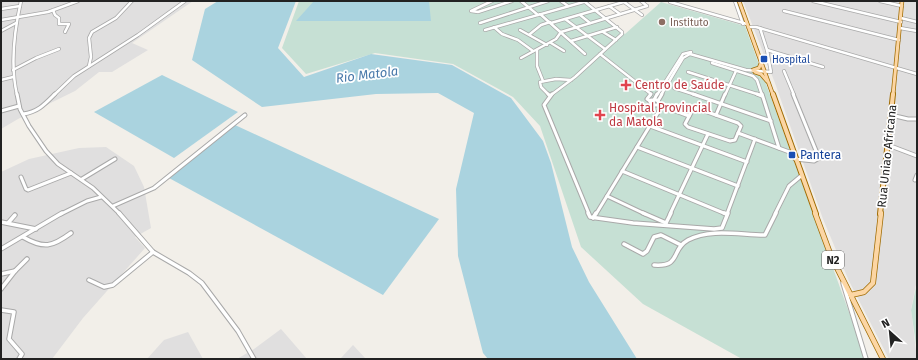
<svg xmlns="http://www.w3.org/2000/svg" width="918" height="360" font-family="'Fira Sans',sans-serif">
	<rect width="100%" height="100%" fill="#f2efe9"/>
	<g fill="#e0dfdf">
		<path d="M1 1H193L132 43 148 50 112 72H99L75 91 18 119 1 129Z"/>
		<path d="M743 1H917V280L911 309 917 359H889L849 281 823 219 775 83Z"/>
		<path d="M106 147 134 166 144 187 151 228 135 237 145 248 83 318 52 359H1V172L29 159 79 148Z"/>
		<path d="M281 329 307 359H237L254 349Z"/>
		<path d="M188 332 203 359H147L164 340Z"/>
		<path d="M353 345 366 359H340Z"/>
	</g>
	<g fill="#c6e0d4">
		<path d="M299 1H581L625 34 661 2 745 26 866 359H742L643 304 581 247 540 126 513 97 453 64 375 53 306 74 282 48Z"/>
		<path d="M917 283V352L911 310Z"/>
	</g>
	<g fill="#aad3df">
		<path d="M218 1H296L278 48 304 77 371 54 452 65 511 98 543 141 551 163 572 247 589 282 637 359H488L483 353 458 256 456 189 474 113 438 93 376 94 262 107 192 60 205 9Z"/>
		<path d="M314 1H429L431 21H296Z"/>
		<path d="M162 75 238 112 174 158 94 112Z"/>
		<path d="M235 125 439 219 383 295 169 178Z"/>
	</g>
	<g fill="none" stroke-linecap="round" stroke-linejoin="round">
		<g stroke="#a9a9a9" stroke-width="4">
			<g id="minor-far2">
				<path d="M492 1 471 11 478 12 512 1"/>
				<path d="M521 1 538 15"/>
				<path d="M561 1 568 6"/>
				<path d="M641 1 647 6"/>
				<path d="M671 1 670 2 747 24"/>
				<path d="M735 1 743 24"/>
				<path d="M813 1 901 22"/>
				<path d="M880 1 902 6"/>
				<path d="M624 2 642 15"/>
				<path d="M609 6 620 14"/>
				<path d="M1 9 20 6"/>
				<path d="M53 10 55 15 59 18V24H69L65 32"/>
				<path d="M784 11 899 40"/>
				<path d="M540 14 585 54"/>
				<path d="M580 15 590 23"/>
				<path d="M901 18 917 22"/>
				<path d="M565 19 605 49"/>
				<path d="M1 20 48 12 78 1"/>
				<path d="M480 23 548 1"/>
				<path d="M551 23 627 1"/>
				<path d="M494 27 502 34 518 40 533 51"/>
				<path d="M748 27H756L917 74"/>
				<path d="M900 28 917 31"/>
				<path d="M485 30 587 1"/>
				<path d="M520 30 547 45"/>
				<path d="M1 31 16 23"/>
				<path d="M561 32 647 6"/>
				<path d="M603 32 616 40"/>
				<path d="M530 34 541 25 550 22"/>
				<path d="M571 41 617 27"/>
				<path d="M551 43 564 51"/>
				<path d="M537 50V66L543 81"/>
				<path d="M767 50 823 67"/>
				<path d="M600 54 651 94 650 95"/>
				<path d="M521 58 556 39 561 32"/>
				<path d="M712 63 753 76 757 80 762 95"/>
				<path d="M89 66 91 57 89 38 92 32 116 18 132 1"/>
				<path d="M13 70 36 58 59 49"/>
				<path d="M784 71 794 95"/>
				<path d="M688 72 760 95"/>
				<path d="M1 80 13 77"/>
				<path d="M674 88 696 95"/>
				<path d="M17 95C10 65 14 32 21 1"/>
				<path d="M54 95 74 76 138 35 185 1"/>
				<path d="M549 95 541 87 540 82 556 79 571 80"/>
				<path d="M551 95 575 77 622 34V32L585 2"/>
				<path d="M657 95 683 54 691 52"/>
				<path d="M661 95 683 58 690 54 746 70 771 72 767 50 760 28"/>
				<path d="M725 95 736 71"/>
			</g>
		</g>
		<g stroke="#a9a9a9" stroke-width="5">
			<g id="minor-far1">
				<path d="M17 94 20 109 29 126 46 151 58 164 93 188 120 214"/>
				<path d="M548 94 550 96"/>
				<path d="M552 94 544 105 589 214"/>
				<path d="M693 94 771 121"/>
				<path d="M757 94 762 96"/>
				<path d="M762 94 779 148"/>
				<path d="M793 94 819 158 814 161 795 159"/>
				<path d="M651 100H657L660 105H652L650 102Z"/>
				<path d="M654 100 657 94"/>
				<path d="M650 101 647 99 651 94"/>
				<path d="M658 101 662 94"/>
				<path d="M659 105 689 116"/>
				<path d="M693 109H699L738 123 741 126 735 140 730 141 688 127 685 124Z"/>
				<path d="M1 111 19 106"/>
				<path d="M23 114C38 112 45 104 55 94"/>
				<path d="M716 115 725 94"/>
				<path d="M891 115 908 119H917"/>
				<path d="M650 126 747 162"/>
				<path d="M738 133 792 153"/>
				<path d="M888 145 917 156"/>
				<path d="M637 147 738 186"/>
				<path d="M622 171 726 214"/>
				<path d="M21 177 26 189 28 190 71 173"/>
				<path d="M82 179 115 159"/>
				<path d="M915 180 917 175"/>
				<path d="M607 196 645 214"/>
				<path d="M113 206 154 188 245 115"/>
				<path d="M61 214 87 201 101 197"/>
				<path d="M596 214 662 106"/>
				<path d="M670 214 708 134"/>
				<path d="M727 214 755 139"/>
				<path d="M775 214 789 186 801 176"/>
			</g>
		</g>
		<g stroke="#a9a9a9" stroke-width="5.5">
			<g id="minor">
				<path d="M119 213 153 252 189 273 202 283 238 331 254 359"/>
				<path d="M588 213 590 217 633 223 714 229 722 228 728 213"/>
				<path d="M643 213 666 223"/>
				<path d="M724 213 727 214"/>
				<path d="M593 218 596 213"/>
				<path d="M1 222 36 229"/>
				<path d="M8 223 15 215"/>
				<path d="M665 225 671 213"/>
				<path d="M23 237C44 249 52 247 71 233"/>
				<path d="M624 244 643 254 647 251 654 237 661 235 681 245"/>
				<path d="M1 249 62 213"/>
				<path d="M654 265C682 267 670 250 688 240 711 228 740 235 765 235L776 213"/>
				<path d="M1 274 15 271"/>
				<path d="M89 280 104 287 113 285 153 252"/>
				<path d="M843 283 866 359"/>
				<path d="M1 289 15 271 27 259"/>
				<path d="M1 310 14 312 9 339 22 354 19 359"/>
			</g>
		</g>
		<g stroke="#a06b00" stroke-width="4.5">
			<g id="major-far2">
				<path d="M739 1 773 95"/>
				<path d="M753 70 759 68 761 63"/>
				<path d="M755 72 761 74 767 81"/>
				<path d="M893 95 902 1"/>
			</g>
		</g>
		<g stroke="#a06b00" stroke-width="6">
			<g id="major-far1">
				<path d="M773 94 816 214"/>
				<path d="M880 214 893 94"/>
			</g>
		</g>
		<g stroke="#a06b00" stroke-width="6">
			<g id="major">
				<path d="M815 213 831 256 883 359"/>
				<path d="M851 295 864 292 873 283 881 213"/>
			</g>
		</g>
		<use href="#minor-far2" stroke="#fff" stroke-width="2.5"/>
		<use href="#minor-far1" stroke="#fff" stroke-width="3"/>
		<use href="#minor" stroke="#fff" stroke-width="3.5"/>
		<use href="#major-far2" stroke="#fcd6a4" stroke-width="3"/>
		<use href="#major-far1" stroke="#fcd6a4" stroke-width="4"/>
		<use href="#major" stroke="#fcd6a4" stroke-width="4.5"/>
	</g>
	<circle fill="#8d6e63" stroke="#fff" stroke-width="1.5" cx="662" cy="22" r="4"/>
	<g fill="#1a4fb4" stroke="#fff" stroke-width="1.5">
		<rect x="760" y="55" width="8" height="8" rx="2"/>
		<rect x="788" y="151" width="8" height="8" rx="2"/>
	</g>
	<g fill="#e0444e" stroke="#fff" stroke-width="1.5">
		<path d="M624 79h4v4h4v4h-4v4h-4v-4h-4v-4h4z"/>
		<path d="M598 109h4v4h4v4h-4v4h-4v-4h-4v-4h4z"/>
	</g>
	<g text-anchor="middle" stroke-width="3.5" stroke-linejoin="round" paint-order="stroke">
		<g font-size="10" fill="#785e54" stroke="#fff" text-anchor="start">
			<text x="670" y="26">Instituto</text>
		</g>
		<g font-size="10" fill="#164399" stroke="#fff" text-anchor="start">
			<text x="772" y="63">Hospital</text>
		</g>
		<rect fill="#fff" stroke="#646464" stroke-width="1" x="822" y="251" width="22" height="18" rx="3"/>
		<g font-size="11" font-weight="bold" fill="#222">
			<text x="833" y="264">N2</text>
		</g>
		<g font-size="12" fill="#be3a42" stroke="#fff" text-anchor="start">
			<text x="635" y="89">Centro de Saúde</text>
			<text x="609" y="112">Hospital Provincial<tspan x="609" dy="14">da Matola</tspan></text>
		</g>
		<g font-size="12" fill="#164399" stroke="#fff" text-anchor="start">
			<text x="800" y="159">Pantera</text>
		</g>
		<g font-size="12" fill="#222" stroke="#fff">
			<text transform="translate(887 156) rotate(-84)" y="4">Rua Uniao Africana</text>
		</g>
		<g font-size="13" font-style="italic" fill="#4a7aab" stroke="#fff">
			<text transform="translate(367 74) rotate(-7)" y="5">Rio Matola</text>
		</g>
	</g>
	<rect width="918" height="360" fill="none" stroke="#222222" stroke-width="4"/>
	<g transform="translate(890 332) rotate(333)" stroke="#ffffff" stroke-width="3" paint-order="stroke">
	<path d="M0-3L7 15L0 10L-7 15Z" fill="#222222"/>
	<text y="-6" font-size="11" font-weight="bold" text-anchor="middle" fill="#222222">N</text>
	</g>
</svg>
